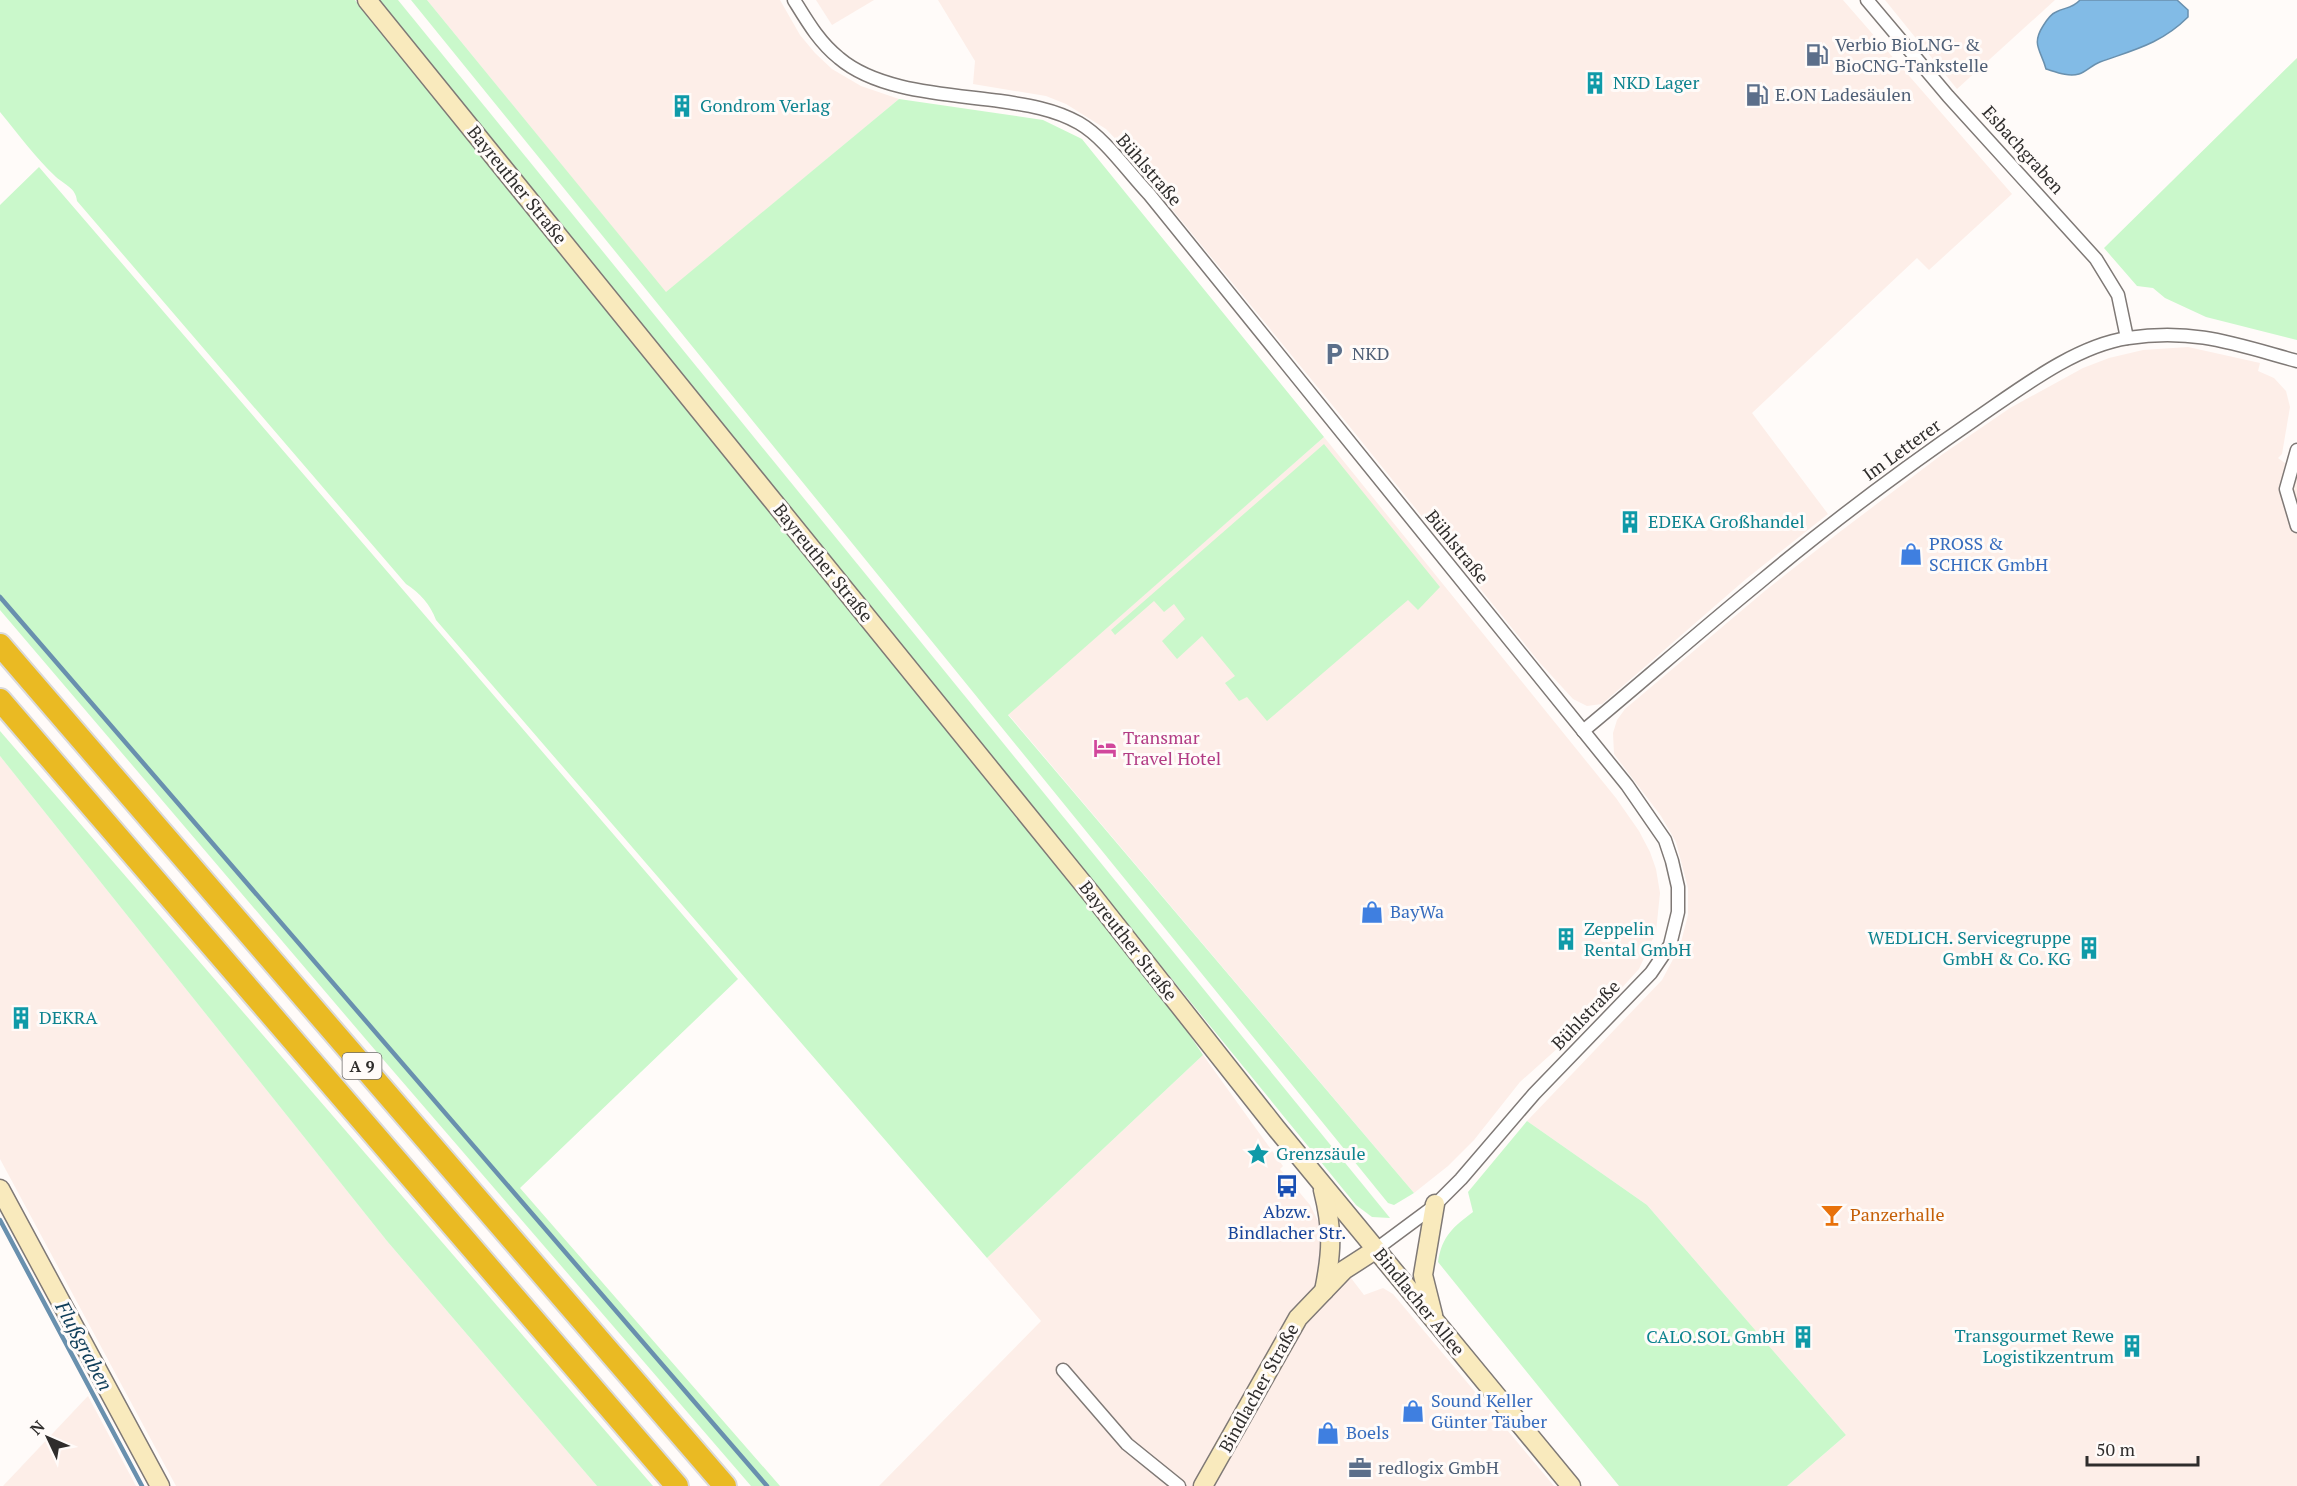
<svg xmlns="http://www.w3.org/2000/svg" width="2297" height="1486" font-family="'PT Serif',serif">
	<rect width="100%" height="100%" fill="#fffbf9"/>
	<g fill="#fdeee8">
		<path d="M427 0H780L800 35 815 53 832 69 861 86 899 99 666 293Z"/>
		<path d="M816 0H874L832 25Z"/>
		<path d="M938 0H1843L2012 194 1929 270 1917 258 1752 413 1828 514 1746 579 1602 704 1587 706 1573 699 1540 663 1329 401 1153 186 1155 182 1136 160 1106 129 1066 104 1046 96 973 84 975 61Z"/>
		<path d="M1885 0H2055L1957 89Z"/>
		<path d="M2188 347 2260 363 2258 371 2274 378 2286 391 2290 407 2282 454 2278 458 2297 472V1486H1787L1846 1435 1647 1205 1527 1121 1662 980 1680 946 1688 915V888L1676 842 1661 816 1614 754 1613 733 1617 720 1625 709 1766 590 1837 534 1940 456 2010 408 2083 368 2109 358 2143 350Z"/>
		<path d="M1324 437 1616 798 1639 831 1650 852 1656 869 1660 893 1656 932 1639 969 1608 1003 1520 1082 1474 1140 1448 1166 1414 1193 1008 714Z"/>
		<path d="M0 756 387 1241 597 1486H176L0 1159Z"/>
		<path d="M1203 1055 1283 1166 1280 1169 1310 1205 1322 1229V1240L1364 1295 1383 1288 1393 1294 1554 1486H879L1041 1321 987 1258Z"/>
		<path d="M88 1396 136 1486H3Z"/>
	</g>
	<g fill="#caf8cb">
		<path d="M0 0H355L1086 901 1173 1010 1203 1055 987 1258 436 620C430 604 420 593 406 584L77 201C76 188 65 185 56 177 36 158 18 134 0 112Z"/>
		<path d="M379 0H398L1390 1218 1372 1217 1356 1205 807 531Z"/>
		<path d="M411 0H427L666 292 899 99 1043 120 1082 139 1094 154 1324 437 1008 715 1414 1193 1394 1205 1388 1203Z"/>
		<path d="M2297 58V340L2206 317 2165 298 2153 288 2137 286 2104 248Z"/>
		<path d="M39 167 738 979 520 1188 780 1486H751L369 1043 0 610V205Z"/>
		<path d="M1324 444 1440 587 1418 610 1408 600 1267 721 1247 697 1239 701 1225 683 1235 676 1202 636 1177 659 1162 641 1185 619 1174 604 1164 612 1154 601 1115 635 1111 630Z"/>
		<path d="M0 731 653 1486H597L387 1241 0 756Z"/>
		<path d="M1527 1121 1647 1205 1846 1435 1787 1486H1619L1438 1262C1442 1236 1453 1227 1473 1212L1468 1192Z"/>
	</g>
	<path fill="#82bbe6" stroke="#6990ae" stroke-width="1.5" d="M2080 0H2177L2188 10V17C2161 44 2133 50 2100 62 2092 65 2086 72 2079 74 2068 77 2056 72 2046 69 2041 50 2031 45 2043 26 2046 21 2051 14 2056 12 2065 7 2072 9 2080 0Z"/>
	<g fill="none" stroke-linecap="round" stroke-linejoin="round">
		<g stroke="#6990ae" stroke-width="4.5">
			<path d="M0 597 767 1486"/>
			<path d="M0 1220 142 1486"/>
		</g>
		<g stroke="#7f7976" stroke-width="15">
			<g id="street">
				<path d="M794 0C807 21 819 42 839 58 879 92 949 94 1000 101 1027 105 1054 109 1079 123 1105 138 1128 172 1149 194L1627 785 1665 840 1672 861 1678 887V912L1670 945 1651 973 1534 1094 1461 1179 1433 1207 1375 1250"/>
				<path d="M1867 0 1948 96 2096 259 2118 295 2127 338"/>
				<path d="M2297 450 2286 489 2297 526"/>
				<path d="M1583 731C1642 682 1700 631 1760 582 1829 524 1903 469 1977 418 2021 388 2075 346 2128 338 2194 328 2235 344 2297 361"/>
				<path d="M1063 1370 1127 1444 1179 1486"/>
			</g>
		</g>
		<g stroke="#7f7976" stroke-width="21">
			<g id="secondary">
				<path d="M367 0 1093 896 1276 1128 1571 1486"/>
				<path d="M0 1189 160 1486"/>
				<path d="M1323 1190C1333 1230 1332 1252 1324 1291"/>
				<path d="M1433 1315 1423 1275 1435 1204"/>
				<path d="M1203 1486 1298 1318 1344 1270 1375 1250"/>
			</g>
		</g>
		<g stroke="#dad9d9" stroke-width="26">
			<g id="highway">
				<path d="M0 645 725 1486"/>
				<path d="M0 700 677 1486"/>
			</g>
		</g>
		<use href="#street" stroke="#fff" stroke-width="12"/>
		<use href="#secondary" stroke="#f9eabd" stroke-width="18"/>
		<use href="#highway" stroke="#eaba23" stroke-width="22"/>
	</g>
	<defs>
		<g id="fuel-bare" transform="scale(1.8)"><path d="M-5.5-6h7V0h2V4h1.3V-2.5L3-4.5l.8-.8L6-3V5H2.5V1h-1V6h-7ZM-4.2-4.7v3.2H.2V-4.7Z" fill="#5c6f8a" stroke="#fffbf9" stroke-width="2.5" paint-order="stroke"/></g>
		<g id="building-bare" transform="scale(1.8)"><path d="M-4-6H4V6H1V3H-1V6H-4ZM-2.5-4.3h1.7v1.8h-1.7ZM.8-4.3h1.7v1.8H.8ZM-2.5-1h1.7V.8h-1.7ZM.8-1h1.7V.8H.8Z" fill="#0f9aa8" stroke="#fffbf9" stroke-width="2.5" paint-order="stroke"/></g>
		<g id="parking-bare" transform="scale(1.8)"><path d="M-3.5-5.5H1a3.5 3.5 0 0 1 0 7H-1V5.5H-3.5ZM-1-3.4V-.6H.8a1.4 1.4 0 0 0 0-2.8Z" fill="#5c6f8a" stroke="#fffbf9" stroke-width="2.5" paint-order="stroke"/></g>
		<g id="shop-bare" transform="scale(1.8)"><path d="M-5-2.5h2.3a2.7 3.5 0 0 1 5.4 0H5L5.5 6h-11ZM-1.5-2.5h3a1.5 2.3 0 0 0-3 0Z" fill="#3f7fe0" stroke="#fffbf9" stroke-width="2.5" paint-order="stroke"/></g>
		<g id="hotel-bare" transform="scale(1.8)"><path d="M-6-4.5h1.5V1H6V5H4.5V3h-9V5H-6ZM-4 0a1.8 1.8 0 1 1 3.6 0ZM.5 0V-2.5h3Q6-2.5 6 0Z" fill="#d1479c" stroke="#fffbf9" stroke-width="2.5" paint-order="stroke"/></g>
		<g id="sight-bare" transform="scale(1.8)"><path d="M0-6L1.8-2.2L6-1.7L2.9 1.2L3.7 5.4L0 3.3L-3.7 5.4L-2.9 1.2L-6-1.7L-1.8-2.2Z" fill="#0f9aa8" stroke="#fffbf9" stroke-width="2.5" paint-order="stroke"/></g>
		<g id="bus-bare" transform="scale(1.8)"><path d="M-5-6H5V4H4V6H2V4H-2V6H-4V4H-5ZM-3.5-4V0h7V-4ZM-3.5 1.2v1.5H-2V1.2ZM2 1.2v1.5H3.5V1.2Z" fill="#1a4fb4" stroke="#fffbf9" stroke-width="2.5" paint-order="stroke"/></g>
		<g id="bar-bare" transform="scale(1.8)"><path d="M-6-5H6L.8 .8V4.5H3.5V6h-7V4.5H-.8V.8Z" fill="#e8710a" stroke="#fffbf9" stroke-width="2.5" paint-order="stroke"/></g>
		<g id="office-bare" transform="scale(1.8)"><path d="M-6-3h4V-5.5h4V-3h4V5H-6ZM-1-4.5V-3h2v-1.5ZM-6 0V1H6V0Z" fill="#5c6f8a" stroke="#fffbf9" stroke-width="2.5" paint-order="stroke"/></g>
	</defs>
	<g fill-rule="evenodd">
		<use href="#fuel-bare" x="1817" y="55"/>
		<use href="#building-bare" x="1595" y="83"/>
		<use href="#fuel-bare" x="1757" y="95"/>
		<use href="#building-bare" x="682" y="106"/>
		<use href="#parking-bare" x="1334" y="354"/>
		<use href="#building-bare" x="1630" y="522"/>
		<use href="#shop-bare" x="1911" y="554"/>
		<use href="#hotel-bare" x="1105" y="748"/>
		<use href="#shop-bare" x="1372" y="912"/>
		<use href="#building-bare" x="1566" y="939"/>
		<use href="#building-bare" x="2089" y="948"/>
		<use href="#building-bare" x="21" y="1018"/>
		<use href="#sight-bare" x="1258" y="1154"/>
		<use href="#bus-bare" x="1287" y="1186"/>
		<use href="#bar-bare" x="1832" y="1215"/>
		<use href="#building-bare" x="1803" y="1337"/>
		<use href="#building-bare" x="2132" y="1346"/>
		<use href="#shop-bare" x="1413" y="1411"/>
		<use href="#shop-bare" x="1328" y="1433"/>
		<use href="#office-bare" x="1360" y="1468"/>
	</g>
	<g text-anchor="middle" stroke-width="6" stroke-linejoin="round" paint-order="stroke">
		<rect fill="#fffbf9" stroke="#6d6b6a" stroke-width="1.5" x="342.5" y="1053" width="39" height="26" rx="4.5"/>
		<g font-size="16" font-weight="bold" fill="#2f2d2c">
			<text x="362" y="1072">A 9</text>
		</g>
		<g font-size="18" fill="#4e5e75" stroke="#fffbf9" text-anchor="start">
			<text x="1835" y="51">Verbio BioLNG- &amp;<tspan x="1835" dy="21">BioCNG-Tankstelle</tspan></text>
			<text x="1775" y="101">E.ON Ladesäulen</text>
			<text x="1352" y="360">NKD</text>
			<text x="1378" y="1474">redlogix GmbH</text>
		</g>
		<g font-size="18" fill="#0d838f" stroke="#fffbf9" text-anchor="start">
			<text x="1613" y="89">NKD Lager</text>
			<text x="700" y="112">Gondrom Verlag</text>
			<text x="1648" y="528">EDEKA Großhandel</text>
			<text x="1584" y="935">Zeppelin<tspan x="1584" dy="21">Rental GmbH</tspan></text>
			<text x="2071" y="944" text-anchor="end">WEDLICH. Servicegruppe<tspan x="2071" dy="21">GmbH &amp; Co. KG</tspan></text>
			<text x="39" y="1024">DEKRA</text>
			<text x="1276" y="1160">Grenzsäule</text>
			<text x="2114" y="1342" text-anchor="end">Transgourmet Rewe<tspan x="2114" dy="21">Logistikzentrum</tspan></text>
			<text x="1785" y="1343" text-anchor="end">CALO.SOL GmbH</text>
		</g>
		<g font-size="18" fill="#2f2d2c" stroke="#fffbf9">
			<text transform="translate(2023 150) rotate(48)" y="6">Esbachgraben</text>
			<text transform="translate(1149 170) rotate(49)" y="6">Bühlstraße</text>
			<text transform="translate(517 185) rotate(51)" y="6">Bayreuther Straße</text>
			<text transform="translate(1902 450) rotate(-36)" y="6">Im Letterer</text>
			<text transform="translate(1457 547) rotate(51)" y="6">Bühlstraße</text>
			<text transform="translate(823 563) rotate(51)" y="6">Bayreuther Straße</text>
			<text transform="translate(1128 941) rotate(52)" y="6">Bayreuther Straße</text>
			<text transform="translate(1586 1015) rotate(-46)" y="6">Bühlstraße</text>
			<text transform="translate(1419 1302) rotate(51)" y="6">Bindlacher Allee</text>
			<text transform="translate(1259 1388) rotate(-61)" y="6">Bindlacher Straße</text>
		</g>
		<g font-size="18" fill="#366cbe" stroke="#fffbf9" text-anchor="start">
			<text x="1929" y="550">PROSS &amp;<tspan x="1929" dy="21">SCHICK GmbH</tspan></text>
			<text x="1390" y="918">BayWa</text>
			<text x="1431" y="1407">Sound Keller<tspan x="1431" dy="21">Günter Täuber</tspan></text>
			<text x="1346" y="1439">Boels</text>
		</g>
		<g font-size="18" fill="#b23c85" stroke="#fffbf9" text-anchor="start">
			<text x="1123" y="744">Transmar<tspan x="1123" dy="21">Travel Hotel</tspan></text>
		</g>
		<g font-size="18" fill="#164399" stroke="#fffbf9">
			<text x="1287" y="1218">Abzw.<tspan x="1287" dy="21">Bindlacher Str.</tspan></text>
		</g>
		<g font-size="18" fill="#c56008" stroke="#fffbf9" text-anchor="start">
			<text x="1850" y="1221">Panzerhalle</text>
		</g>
		<g font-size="20" font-style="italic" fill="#0f3d59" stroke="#fffbf9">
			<text transform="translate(84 1346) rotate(62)" y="7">Flußgraben</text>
		</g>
	</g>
	<g transform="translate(48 1438) rotate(314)" stroke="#fffbf9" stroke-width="4.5" paint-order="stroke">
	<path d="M0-4.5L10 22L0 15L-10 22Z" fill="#2f2d2c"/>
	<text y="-9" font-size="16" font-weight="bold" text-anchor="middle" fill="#2f2d2c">N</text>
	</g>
	<path d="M2087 1456v9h111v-9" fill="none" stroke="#2f2d2c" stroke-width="3"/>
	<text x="2096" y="1456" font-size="18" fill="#2f2d2c" stroke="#fffbf9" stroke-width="4.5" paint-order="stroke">50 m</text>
</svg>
